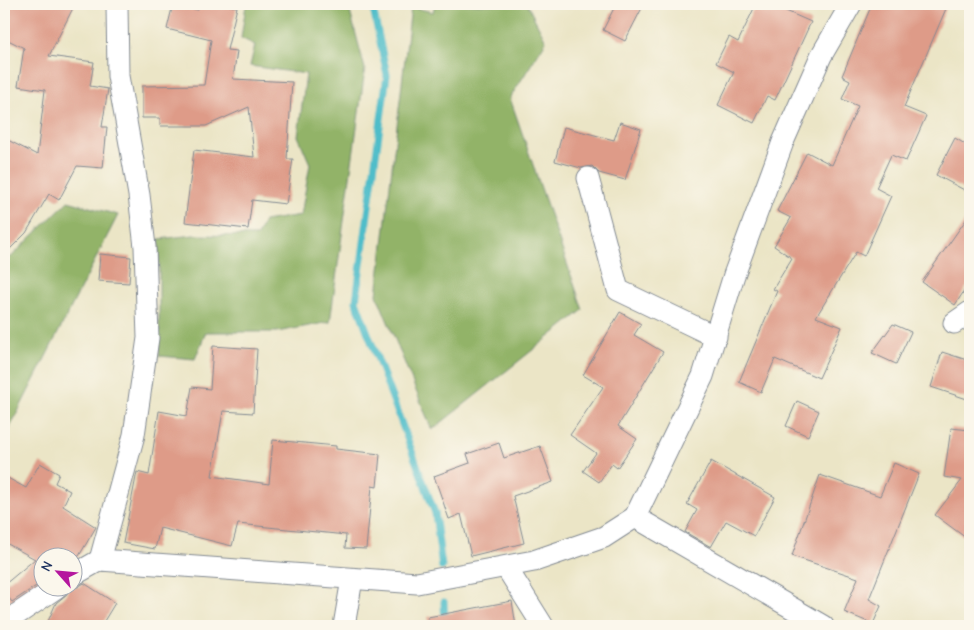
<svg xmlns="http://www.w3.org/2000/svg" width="974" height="630" font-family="'Comic Neue',sans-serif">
	<rect width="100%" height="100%" fill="#fbf7ec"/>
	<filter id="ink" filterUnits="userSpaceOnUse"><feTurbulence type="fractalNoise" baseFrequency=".02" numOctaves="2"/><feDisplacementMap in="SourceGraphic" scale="10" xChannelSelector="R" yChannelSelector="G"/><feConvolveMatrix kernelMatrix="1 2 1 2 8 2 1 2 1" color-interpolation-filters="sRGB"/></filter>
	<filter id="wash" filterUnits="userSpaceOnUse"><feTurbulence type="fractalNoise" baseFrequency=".0096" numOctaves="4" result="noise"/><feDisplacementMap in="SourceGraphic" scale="20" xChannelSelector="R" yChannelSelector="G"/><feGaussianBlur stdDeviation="1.12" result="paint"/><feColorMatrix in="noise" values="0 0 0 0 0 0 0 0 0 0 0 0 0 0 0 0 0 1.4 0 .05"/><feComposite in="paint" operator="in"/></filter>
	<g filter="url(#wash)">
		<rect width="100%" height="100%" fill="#ebe5c6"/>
		<g fill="#92b368" stroke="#567163">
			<path d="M244 4H348L365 69 330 322 277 332H206L195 359 159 356V239L194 235 257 236 264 221 301 215 310 164 298 136 306 74 250 66 255 45 241 38 246 5Z"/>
			<path d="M435 4H527L546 41 510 98 583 310 432 430 377 295 411 7 433 12Z"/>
			<path d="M68 201 118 215 4 439V252L10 258Z"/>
		</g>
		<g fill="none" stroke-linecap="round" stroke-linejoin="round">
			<g stroke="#50bdc9" stroke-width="7">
				<path d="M372 4 387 75 356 301 435 513 442 567"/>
				<path d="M444 602 445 626"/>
			</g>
		</g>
		<g id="blocks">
			<g fill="#de9b88">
				<path d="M4 4H75L49 56 94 62 90 86 108 89 102 127H107L103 168 77 166 59 200 49 194 26 233 4 255V138L37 155 45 90 18 86 24 48 4 38Z"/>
				<path d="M173 4 198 10 200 4H222L237 7 227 50 237 51 233 79 292 82 287 159H293L286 204 252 200 248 229 185 222 194 150 254 157 249 107 206 126H160V118H142V86L204 85 211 40 167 29Z"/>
				<path d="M616 4H644L625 41 603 30Z"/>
				<path d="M756 4H770L811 22 775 100 767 96 754 123 718 105 734 72 716 63 729 37 738 42Z"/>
				<path d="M872 4H948L904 107 926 116 906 161 891 155 876 188 891 196 864 256 856 252 816 317 842 327 819 378 775 359 761 392 739 382 777 291 773 289 792 258 774 246 791 218 777 211 807 152 832 165 858 106 842 99 850 80 842 76Z"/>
				<path d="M620 122 641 129 625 180 599 173 592 166 581 168 555 161 564 127 614 140Z"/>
				<path d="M955 138 970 147V193L936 175Z"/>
				<path d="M970 214V282L955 305 922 282Z"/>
				<path d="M100 254 131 257 129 283 98 281Z"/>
				<path d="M620 312 641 324 634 335 663 352 618 426 637 439 617 468 612 464 599 482 583 471 596 453 570 435 603 387 583 375Z"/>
				<path d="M893 324 911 332 896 364 872 353Z"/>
				<path d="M213 346 257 349 253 413 223 411 212 476 269 484 273 440 336 446V449L380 454 377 487 372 486 366 549 345 548 346 535 238 524 232 546 160 528 155 549 123 543 137 472 149 475 159 411 187 416 192 387 210 389Z"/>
				<path d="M942 352 970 361V400L931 387Z"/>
				<path d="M797 401 819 411 808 436 786 426Z"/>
				<path d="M951 428 970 430V541L935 515 962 480 944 477Z"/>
				<path d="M499 443 504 458 540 446 553 482 513 496 524 543 471 556 461 514 449 519 434 476 470 463 467 454Z"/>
				<path d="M711 461 775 497 754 536 726 521 711 547 685 532 697 510 687 504Z"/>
				<path d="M40 463 59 474 55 483 70 491 63 506 96 527 79 556 72 561V558H42V582L12 602 4 592V585L35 559 4 542V476L26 488Z"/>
				<path d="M894 463 919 474 869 599 881 606 873 624 844 612 858 578 792 556 820 475 880 496Z"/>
				<path d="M84 583 115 603 101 626H46L56 603 67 594 68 588 78 587Z"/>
				<path d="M512 601 516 626H428V617Z"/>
			</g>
		</g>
	</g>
	<g filter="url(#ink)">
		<use href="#blocks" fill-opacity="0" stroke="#838a92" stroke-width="1"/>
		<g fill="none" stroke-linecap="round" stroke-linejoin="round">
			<g stroke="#838a92" stroke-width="23">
				<g id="street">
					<path d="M588 178 618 290 716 337"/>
					<path d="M954 323 970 312"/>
					<path d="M635 517 823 626"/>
					<path d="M100 560 134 435 148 338 145 247 139 195 118 76 117 4"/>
					<path d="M506 567 543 626"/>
					<path d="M72 576 100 560 417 583 534 561 604 537 635 517 703 376 734 275 783 142 821 56 851 4"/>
					<path d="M4 623 56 588"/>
					<path d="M344 626 352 579"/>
				</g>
			</g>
			<use href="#street" stroke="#fff" stroke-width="21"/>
		</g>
	</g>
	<rect width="974" height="630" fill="none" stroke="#fbf7ec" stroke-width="20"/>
	<g transform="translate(58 572) rotate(297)"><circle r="24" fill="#fbf7ec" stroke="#a1a7b3"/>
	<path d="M0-4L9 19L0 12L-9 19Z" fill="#b5179e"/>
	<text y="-8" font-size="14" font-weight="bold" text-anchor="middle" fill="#1b2f5e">N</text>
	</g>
</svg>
